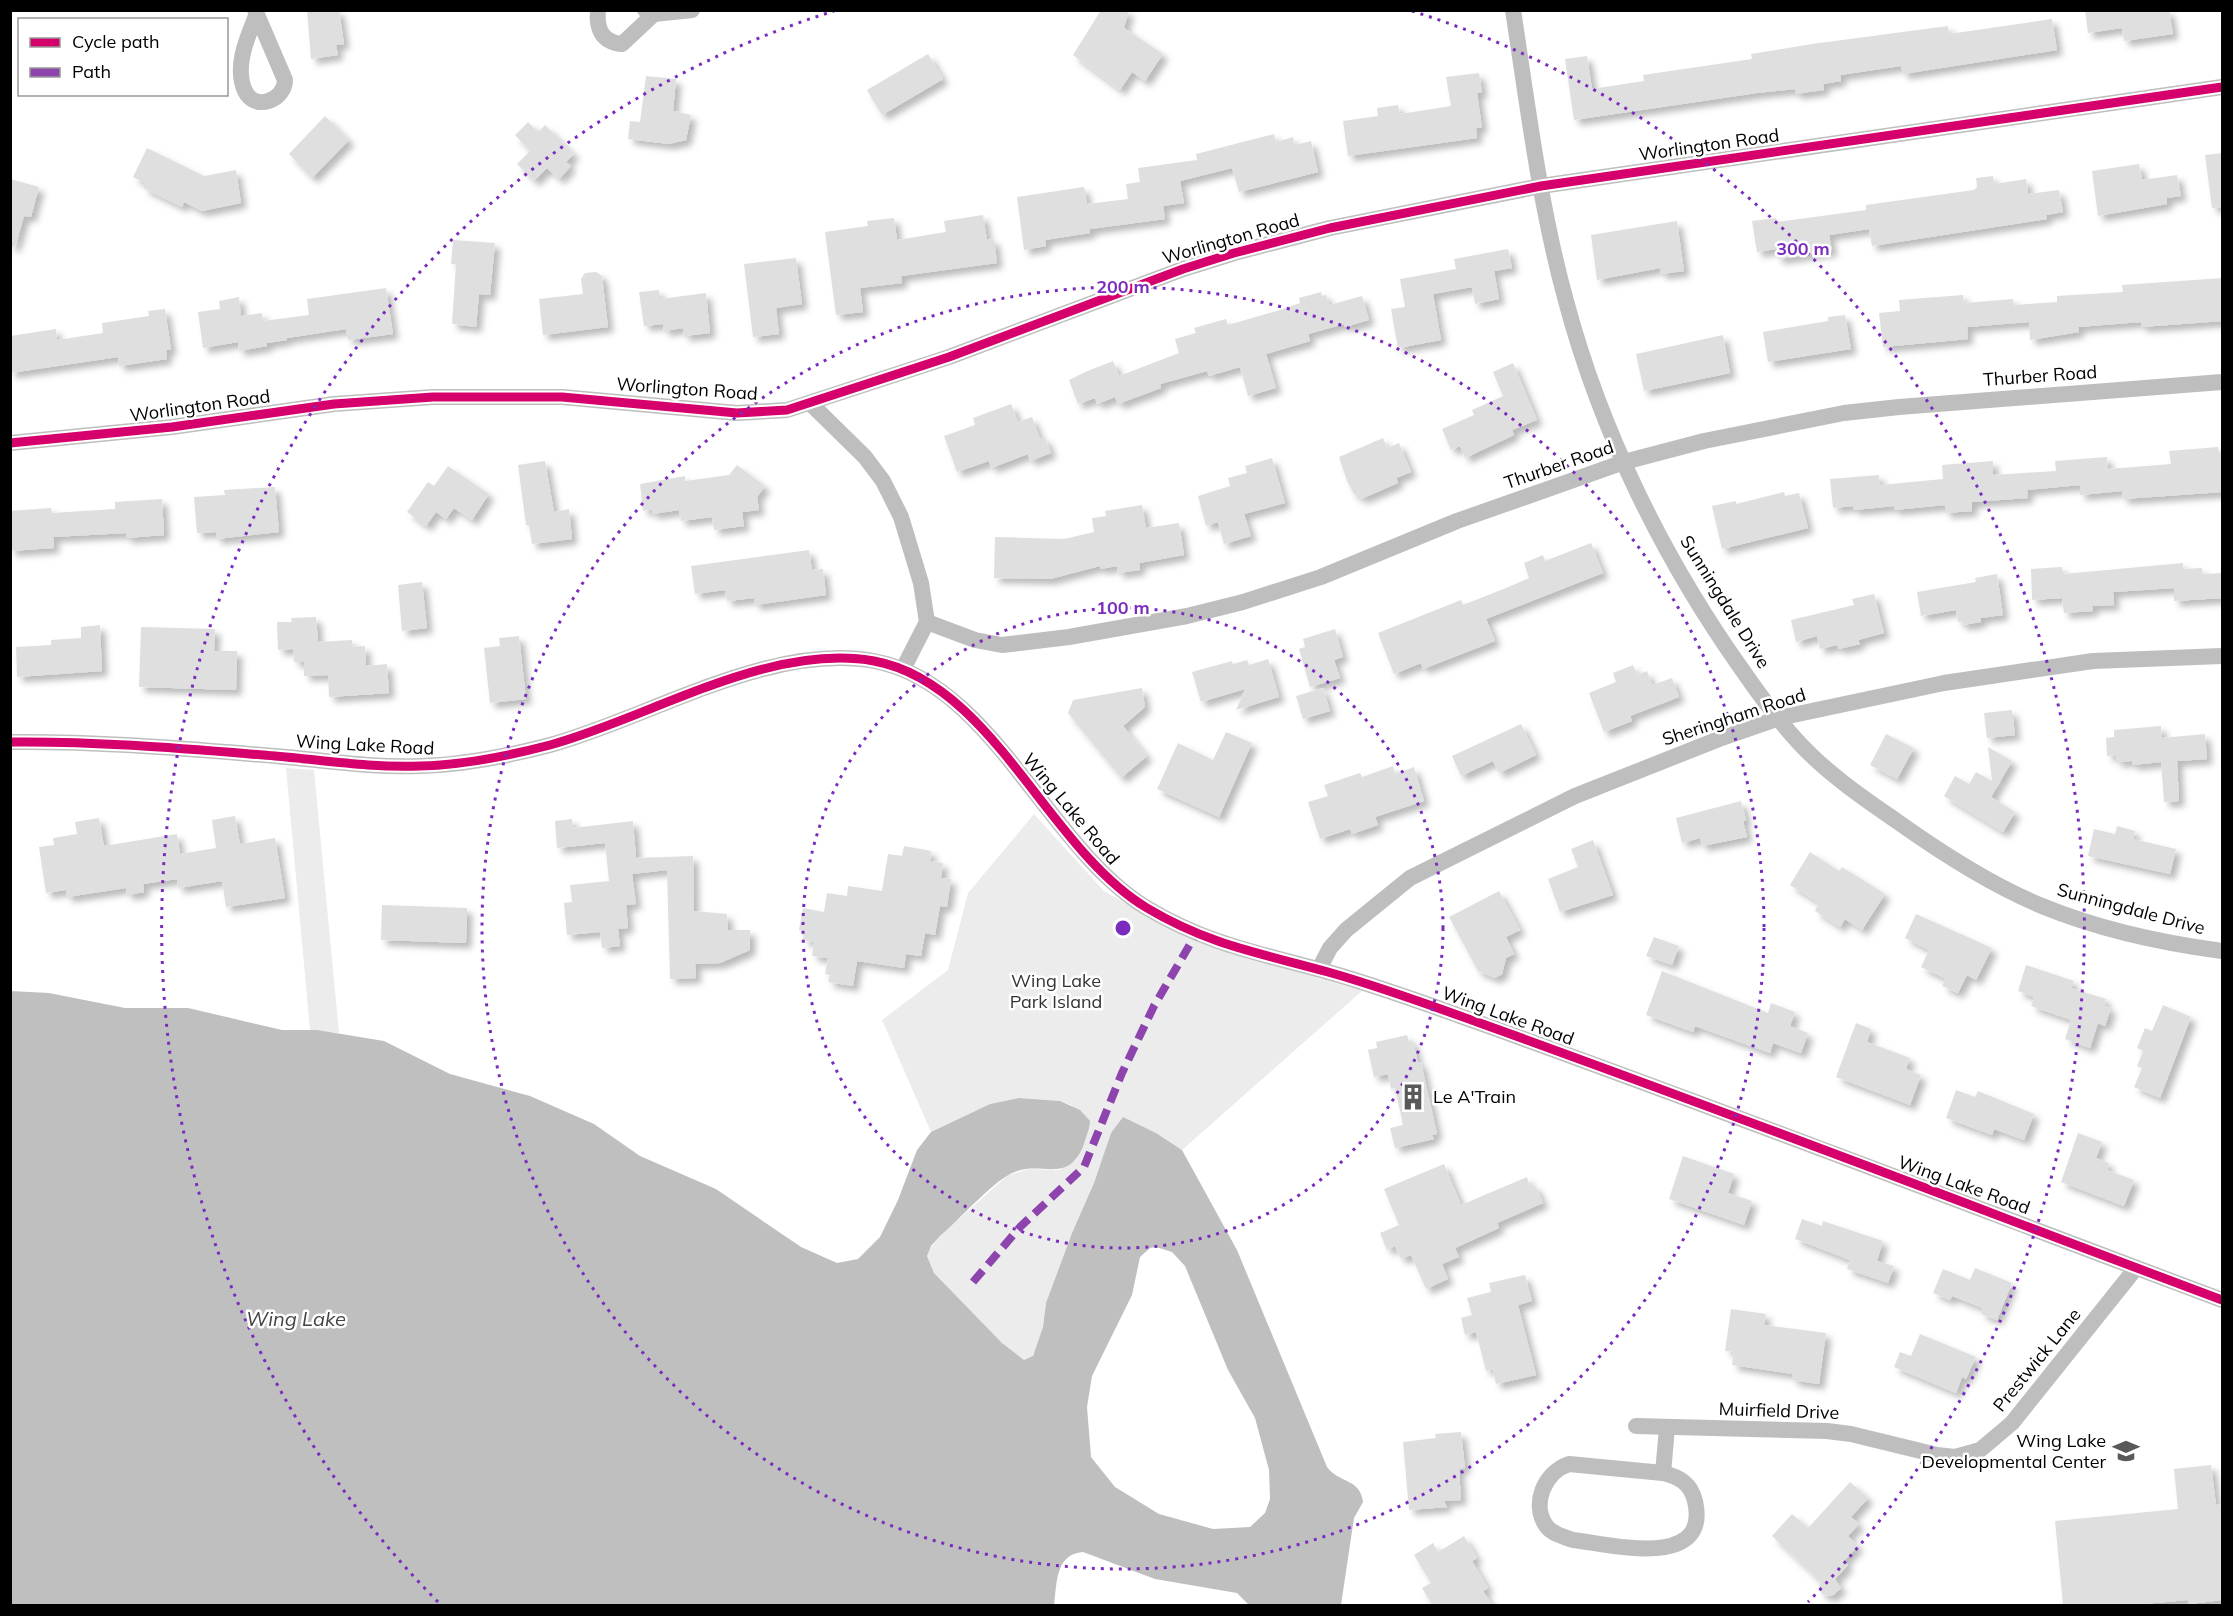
<svg xmlns="http://www.w3.org/2000/svg" width="2233" height="1616" font-family="Mulish,sans-serif">
	<defs>
		<filter id="shadow"><feDropShadow dx="5.5" dy="5.5" stdDeviation="3" flood-color="#0004"/></filter>
	</defs>
	<rect width="100%" height="100%" fill="#fff"/>
	<g fill="#ececec">
		<path d="M286 768 314 770 339 1033 310 1030Z"/>
		<path d="M1034 814 1104 891 1152 918 1200 942 1362 991 1182 1150 1156 1133 1123 1118 1111 1133 1094 1183 1072 1233 1046 1303 1043 1327 1033 1356 1024 1360 1002 1343 934 1273 927 1256 929 1250 940 1236 1008 1175 1029 1169 1059 1170 1077 1159 1090 1126 1071 1105 1060 1101 1019 1098 990 1104 931 1132 882 1020 948 970 968 893Z"/>
	</g>
	<path fill="#bfbfbf" fill-rule="evenodd" d="M10 991 49 993 125 1008H188L282 1030H317L384 1041 450 1074 530 1096 594 1124 640 1156 716 1189 801 1247 837 1263 858 1259 880 1237 898 1200 917 1150 931 1132 990 1104 1019 1098 1060 1101 1080 1110 1090 1121C1090 1129 1086 1136 1084 1144 1068 1187 1040 1158 1010 1174 991 1184 959 1220 940 1236L931 1246 927 1256 934 1273 1002 1343 1024 1360 1033 1356 1043 1327 1046 1303 1072 1233 1094 1183 1111 1133 1123 1117 1156 1133 1182 1150 1237 1250 1327 1467C1340 1484 1360 1478 1363 1502L1354 1518 1341 1605H1249L1237 1593 1155 1579 1083 1552C1055 1554 1057 1584 1054 1605H11ZM1156 1247 1172 1252 1185 1266 1228 1370 1255 1418 1269 1470 1270 1499 1265 1513 1250 1527 1213 1529 1159 1514 1115 1487 1091 1457 1087 1407 1092 1376 1132 1295 1140 1257 1150 1248Z"/>
	<g fill="#dfdfdf" filter="url(#shadow)">
		<path d="M307 10H339L344 44 336 45 338 55 311 59Z"/>
		<path d="M1101 10H1129L1124 28 1163 54 1145 81 1132 72 1120 90 1073 55Z"/>
		<path d="M2085 10H2169L2173 34 2124 41 2122 28 2088 33Z"/>
		<path d="M2052 19 2057 50 1903 74 1901 66 1840 75 1841 81 1823 84 1824 90 1795 94V89L1757 93 1574 120 1565 59 1587 56 1592 89 1644 81 1643 75 1752 59 1751 54 1812 44 1948 26 1949 34Z"/>
		<path d="M928 54 943 79 882 115 867 90Z"/>
		<path d="M1479 73 1482 93H1477L1482 128H1476L1477 138 1348 156 1343 121 1378 116 1377 108 1398 105 1400 114 1451 106 1446 77Z"/>
		<path d="M646 76 676 79 673 111 691 115 686 140 669 144 628 139 630 121 640 122Z"/>
		<path d="M325 116 349 140 312 178 289 154Z"/>
		<path d="M528 122 538 132 545 125 574 154 566 162 571 166 559 179 547 168 534 181 517 164 530 151 515 135Z"/>
		<path d="M1274 134 1276 142 1293 137 1295 145 1311 141 1318 172 1239 192 1232 168 1180 181 1184 203 1163 206 1165 219 1090 229V233L1045 240 1046 246 1024 250 1017 197 1084 187 1087 204 1128 199 1126 184 1140 182 1138 168 1197 160 1196 154Z"/>
		<path d="M147 148 204 176 236 170 241 203 202 211 184 202 182 207 143 188 145 183 133 177Z"/>
		<path d="M2223 153V207L2212 208 2205 155Z"/>
		<path d="M2139 164 2142 180 2177 175 2181 196 2167 198V204L2098 216 2092 171Z"/>
		<path d="M1993 176 1994 184 2026 179 2028 194 2059 190 2063 212 2046 215 2047 219 1872 246 1869 229 1829 235 1832 251 1778 259 1776 249 1757 252 1752 221 1776 218 1777 222 1866 210V205L1974 190 1977 187 1976 178Z"/>
		<path d="M10 179 39 187 31 217 24 216 15 247 10 246Z"/>
		<path d="M983 215 987 240 994 239 997 263 901 276 902 283 860 288 863 312 836 315 825 232 868 226 867 221 894 218 897 240 946 232 944 221Z"/>
		<path d="M1677 221 1684 271 1661 274 1660 268 1597 280 1591 235Z"/>
		<path d="M453 240 495 243 490 295 479 294 476 327 452 324 456 264H451Z"/>
		<path d="M1508 249 1512 268 1494 271 1499 299 1475 304 1472 287 1433 294 1441 340 1398 348 1391 309 1405 307 1400 279 1456 269 1454 259Z"/>
		<path d="M796 258 802 304 776 308 779 334 753 337 744 264Z"/>
		<path d="M596 272 602 276 608 327 543 335 539 299 583 294 581 279 585 273Z"/>
		<path d="M2223 278V321L2141 327V322L2078 327 2079 332 2030 340 2029 322 1967 327 1968 339 1883 347 1879 313 1900 311 1899 300 1963 295 1964 303 2013 299 2014 305 2057 302V296L2123 292 2122 285Z"/>
		<path d="M386 288 393 334 348 340 346 329 287 338V340L267 343V346L239 351 238 342 203 348 198 312 220 309 219 301 239 297 241 316 262 313 263 321 309 315 307 299Z"/>
		<path d="M659 290 660 299 706 293 710 333 684 336 683 328 664 331 663 324 644 326 639 292Z"/>
		<path d="M1321 292 1322 296 1326 295 1329 305 1362 296 1369 320 1345 327 1344 324 1308 334 1310 341 1266 354 1276 388 1248 396 1240 367 1209 376 1207 371 1160 384 1161 388 1118 404 1115 397 1097 404 1095 398 1078 404 1069 380 1085 372 1113 361 1119 376 1179 353 1175 339 1196 333 1194 328 1226 319 1228 325 1280 310 1300 303 1299 298Z"/>
		<path d="M165 309 171 350H166L167 359 119 366 118 357 10 373V336L56 329 57 340 103 333 102 323 149 316 148 311Z"/>
		<path d="M1845 315 1851 349 1768 362 1763 332 1828 321V317Z"/>
		<path d="M1723 335 1730 373 1644 391 1636 354Z"/>
		<path d="M1513 363 1537 420 1512 430 1514 435 1465 458 1460 446 1451 450 1442 429 1474 415 1472 410 1503 396 1493 372Z"/>
		<path d="M1011 404 1018 422 1032 417 1040 439 1045 437 1051 453 1030 461 1028 454 991 468 989 461 957 472 944 436 975 425 973 418Z"/>
		<path d="M1383 438 1387 448 1399 443 1411 472 1396 478 1398 483 1361 499 1359 494 1355 496 1347 481 1339 457Z"/>
		<path d="M2218 447 2219 453 2223 452V492L2123 499 2122 491 2080 495V485L2027 490 2028 498 1972 502V511L1945 513V505L1894 510V506L1854 510 1853 506 1833 508 1830 479 1879 475 1880 485 1943 479 1942 465 1993 461V475L2056 471 2055 461 2107 457 2108 469 2171 464 2169 451Z"/>
		<path d="M1272 458 1285 503 1244 514 1251 536 1224 544 1218 522 1206 526 1198 496 1230 486 1228 478 1247 473 1245 466Z"/>
		<path d="M545 461 554 512 569 509 572 539 532 544 529 525H526L518 465Z"/>
		<path d="M737 465 765 486 757 497 759 510 742 512 744 526 714 530 712 517 681 521 679 510 652 514V509L643 511 640 484 685 476V481L729 475Z"/>
		<path d="M448 466 489 494 472 520 454 508 446 519 436 512 426 526 407 512 428 482 434 486Z"/>
		<path d="M275 487 279 532 216 539V532L197 533 194 497 225 495 224 490Z"/>
		<path d="M1784 492 1785 496 1799 493 1808 528 1722 549 1712 506 1736 501V504Z"/>
		<path d="M162 499 164 535 126 538V533L53 537 54 548 10 551V511L51 508 52 513 115 509V502Z"/>
		<path d="M1142 505 1146 528 1179 523 1184 555 1139 563 1140 570 1118 573 1117 566 1100 569V566L1050 579 994 578 995 537 1064 539 1094 532 1092 518 1106 516 1105 511Z"/>
		<path d="M1591 543 1603 573 1486 619 1495 641 1423 669 1421 663 1394 674 1378 633 1461 600 1463 605 1506 588 1529 578 1524 563 1543 555 1545 561Z"/>
		<path d="M809 550 812 570 823 569 826 595 755 605 754 598 727 601 725 590 695 594 691 566Z"/>
		<path d="M2183 563V569L2202 568V574L2223 573V598L2174 601V588L2113 592 2114 605 2092 606 2093 611 2064 613 2062 598 2032 600 2031 569 2062 567 2063 574Z"/>
		<path d="M1997 574 2003 615 1980 618 1981 622 1963 625 1962 621 1958 622 1956 610 1921 616 1917 592 1976 582 1975 578Z"/>
		<path d="M422 582 427 628 402 631 398 585Z"/>
		<path d="M1874 594 1884 633 1858 640 1860 644 1839 649 1837 645 1820 649 1817 636 1796 642 1791 620 1854 605 1852 599Z"/>
		<path d="M316 617 318 642 352 640 353 647 365 646 366 666 387 664 389 693 329 697 328 675 304 676V662H294L293 649 278 650 277 622H292L291 618Z"/>
		<path d="M100 625 102 671 17 677 16 647 51 645V640L81 638V627Z"/>
		<path d="M141 627 215 629 214 651H237L236 690 139 687Z"/>
		<path d="M1335 629 1343 657 1334 660 1340 678 1310 687 1299 649 1305 647 1303 639Z"/>
		<path d="M519 636 526 699 490 703 484 648 500 646 499 638Z"/>
		<path d="M1268 659 1279 697 1236 710 1245 689 1201 702 1192 672 1232 661 1233 664 1247 660 1249 665Z"/>
		<path d="M1633 665 1637 675 1647 671 1652 685 1672 678 1679 697 1630 716 1632 721 1604 732 1589 693 1616 682 1613 673Z"/>
		<path d="M1142 688 1145 707 1123 726 1147 756 1121 778 1068 713 1073 700Z"/>
		<path d="M1323 688 1330 711 1303 719 1296 696Z"/>
		<path d="M2012 710 2015 735 1987 738 1984 713Z"/>
		<path d="M1521 724 1536 755 1499 773 1493 761 1461 776 1452 756Z"/>
		<path d="M2161 726 2162 738 2205 734 2207 759 2177 761 2179 801 2164 802 2161 762 2132 765V761L2116 762V755L2107 756 2106 738 2114 737V730Z"/>
		<path d="M1226 732 1252 743 1219 817 1157 789 1178 743 1213 760Z"/>
		<path d="M1886 734 1914 748 1897 779 1870 765Z"/>
		<path d="M1988 747 2012 761 1991 797 2015 812 2003 832 1944 796 1955 776 1969 784 1976 772 1992 781Z"/>
		<path d="M1393 766 1395 774 1414 767 1424 801 1375 817 1378 825 1352 834 1350 829 1320 839 1308 802 1328 796 1324 785 1360 773 1362 777Z"/>
		<path d="M1741 801 1746 820 1743 821 1747 837 1702 846 1700 838 1682 843 1676 818Z"/>
		<path d="M235 816 240 844 275 838 285 898 226 907 222 881 178 888 177 879 143 884 144 892 127 895 126 888 67 897 66 890 46 893 39 847 54 845 53 838 77 834 75 822 99 818 104 846 177 834 180 854 216 848 212 820Z"/>
		<path d="M572 819 573 828 633 821 636 858 693 856 694 911 727 914 728 930H750V950L720 963 695 964 696 978 670 979 667 870 632 874 636 904 626 905 628 928 618 929 620 946 602 948 600 932 567 935 564 903 572 902 570 885 609 881 605 843 557 848 555 821Z"/>
		<path d="M2117 826 2135 831 2133 839 2176 849 2170 874 2088 856 2094 829 2115 834Z"/>
		<path d="M1593 840 1613 895 1560 912 1548 879 1578 867 1571 849Z"/>
		<path d="M904 846 931 851 930 861 943 863 941 878 951 879 947 907 940 906 935 935 925 933 921 956 906 954 904 968 857 961 853 986 828 982 830 975 825 974 828 958 812 956 814 942 803 940 804 931 799 930 803 908 824 912 827 893 847 896 848 886 882 891 888 854 902 856Z"/>
		<path d="M1810 852 1839 871 1842 867 1885 894 1862 930 1845 919 1840 927 1815 911 1819 903 1790 885Z"/>
		<path d="M1499 891 1520 930 1506 937 1514 954 1506 958 1502 974 1495 978 1478 971 1449 917Z"/>
		<path d="M382 905 467 908 466 943 381 940Z"/>
		<path d="M1916 914 1992 948 1976 980 1967 975 1958 993 1942 986 1946 979 1921 967 1929 950 1905 938Z"/>
		<path d="M1654 937 1679 946 1672 965 1646 956Z"/>
		<path d="M2026 965 2074 981 2071 988 2106 999 2104 1006 2111 1008 2105 1026 2098 1023 2090 1048 2065 1039 2071 1020 2031 1006 2034 997 2018 991Z"/>
		<path d="M1662 971 1768 1013 1771 1003 1795 1012 1790 1026 1808 1033 1801 1053 1773 1043 1770 1053 1695 1026 1693 1032 1646 1015Z"/>
		<path d="M2163 1005 2191 1017 2160 1098 2134 1087 2142 1068 2137 1066 2143 1051 2137 1048 2145 1028 2152 1031Z"/>
		<path d="M1856 1023 1871 1029 1867 1042 1910 1058 1906 1069 1921 1075 1910 1105 1836 1077Z"/>
		<path d="M1407 1035 1409 1042 1413 1041 1418 1063 1421 1062 1437 1134 1432 1135 1434 1139 1395 1148 1390 1128 1403 1125 1395 1088 1391 1089 1388 1074 1374 1077 1368 1050 1377 1048 1376 1042Z"/>
		<path d="M1956 1090 1975 1097 1978 1091 2034 1114 2024 1140 1994 1129 1992 1135 1946 1118Z"/>
		<path d="M2078 1133 2102 1142 2096 1158 2109 1163 2107 1170 2134 1180 2124 1206 2061 1182Z"/>
		<path d="M1683 1156 1734 1174 1728 1193 1752 1201 1744 1225 1669 1199Z"/>
		<path d="M1444 1164 1461 1205 1527 1177 1530 1187 1535 1185 1543 1203 1497 1223 1499 1228 1455 1248 1459 1257 1442 1264 1448 1279 1426 1289 1411 1255 1401 1259 1395 1246 1387 1250 1380 1233 1399 1225 1384 1189Z"/>
		<path d="M1802 1219 1822 1226 1823 1221 1883 1241 1877 1261 1894 1266 1888 1283 1847 1269 1850 1260 1795 1239Z"/>
		<path d="M1975 1268 2012 1283 1997 1320 1981 1314 1983 1308 1952 1296 1950 1300 1933 1293 1943 1269 1970 1280Z"/>
		<path d="M1525 1275 1532 1301 1518 1305 1536 1375 1496 1384 1493 1369 1486 1371 1476 1332 1465 1335 1461 1318 1472 1315 1467 1298 1491 1292 1489 1283Z"/>
		<path d="M1731 1309 1766 1314 1764 1325 1826 1333 1819 1384 1792 1380 1793 1374 1732 1365 1734 1352 1725 1351Z"/>
		<path d="M1920 1334 1976 1357 1966 1379 1962 1377 1956 1393 1894 1367 1900 1352 1911 1356Z"/>
		<path d="M1461 1432 1465 1468 1459 1469 1461 1500 1444 1501 1447 1507 1409 1510 1403 1442 1436 1438 1435 1434Z"/>
		<path d="M2211 1465 2216 1505 2223 1504V1600L2189 1604 2188 1600 2132 1605H2063L2055 1521 2178 1509 2174 1469Z"/>
		<path d="M1850 1482 1868 1498 1851 1517 1859 1524 1848 1536 1858 1546 1844 1561 1848 1565 1835 1579 1841 1588 1832 1596 1823 1595 1819 1589 1820 1581 1772 1536 1792 1514 1808 1528Z"/>
		<path d="M1464 1536 1477 1558 1472 1561 1488 1588 1483 1591 1492 1605H1432L1422 1588 1431 1583 1414 1555 1433 1543 1438 1552Z"/>
	</g>
	<g fill="none" stroke-linecap="round" stroke-linejoin="round">
		<g stroke="#bebebe" stroke-width="16">
			<path d="M255 10 285 80C285 100 255 112 245 91 234 67 247 38 256 16"/>
			<path d="M598 10C596 29 602 42 622 44L654 14"/>
			<path d="M645 10 654 14 692 10"/>
			<path d="M1513 10C1528 108 1540 207 1566 301 1601 432 1664 560 1743 671 1763 700 1785 730 1811 755 1838 781 1868 801 1898 822 1943 854 1991 885 2042 906 2098 929 2162 943 2222 951"/>
			<path d="M810 403 865 457 883 481 901 517 921 583 927 622 903 669"/>
			<path d="M10 443 172 427 334 404 433 397H562L737 413 787 410 949 357 1183 269 1234 253 1330 228 1541 186 2222 87"/>
			<path d="M927 622 975 640 1002 645 1069 637 1187 616 1243 602 1321 577 1457 521 1565 483 1624 462 1704 441 1844 413 1899 407 2222 382"/>
			<path d="M10 742C99 741 188 749 275 756 323 760 372 768 420 766 464 765 508 756 550 745 649 718 770 642 874 661 993 683 1047 848 1147 908 1209 945 1260 953 1328 972 1378 986 1427 1004 1477 1022 1726 1111 1974 1207 2222 1300"/>
			<path d="M1319 969 1330 948 1346 930 1410 878 1575 796 1719 739 1779 718 1944 683 2093 661 2222 656"/>
			<path d="M1636 1426 1827 1431 1851 1434 1937 1455 1955 1457 1980 1450 2012 1423 2136 1268"/>
			<path d="M1569 1464 1663 1473C1680 1477 1691 1484 1695 1501 1711 1571 1609 1544 1573 1540 1564 1537 1553 1534 1547 1527 1530 1504 1545 1472 1569 1464Z"/>
			<path d="M1663 1473 1667 1428"/>
		</g>
		<path stroke="#8e44ad" stroke-width="8" stroke-dasharray="15 8" stroke-linecap="butt" d="M973 1282 1020 1227 1084 1167 1122 1073 1154 1006 1196 934"/>
		<g stroke="#fff" stroke-width="13">
			<g id="cycleway">
				<path d="M10 443 172 427 334 404 433 397H562L737 413 787 410 949 357 1183 269 1234 253 1330 228 1541 186 2222 87"/>
				<path d="M10 742C99 741 188 749 275 756 323 760 372 768 420 766 464 765 508 756 550 745 649 718 770 642 874 661 993 683 1047 848 1147 908 1209 945 1260 953 1328 972 1378 986 1427 1004 1477 1022 1726 1111 1974 1207 2222 1300"/>
			</g>
		</g>
		<use href="#cycleway" stroke="#d6006c" stroke-width="9"/>
	</g>
	<g fill="none" stroke="#7b2cbf" stroke-width="3" stroke-dasharray="3 6">
		<circle cx="1123" cy="928" r="320"/>
		<circle cx="1123" cy="928" r="641"/>
		<path d="M438 1602A961 961 0 0 1 834 11M1412 11A961 961 0 0 1 1808 1602"/>
	</g>
	<defs>
		<g id="building-bare" transform="scale(2.07)"><path d="M-4-6H4V6H1V3H-1V6H-4ZM-2.5-4.3h1.7v1.8h-1.7ZM.8-4.3h1.7v1.8H.8ZM-2.5-1h1.7V.8h-1.7ZM.8-1h1.7V.8H.8Z" fill="#595959" stroke="#fff" stroke-width="2.5" paint-order="stroke"/></g>
		<g id="school-bare" transform="scale(2.07)"><path d="M0-5L7-2L0 1L-7-2ZM-4 1L0 2.5L4 1V4Q0 6-4 4Z" fill="#595959" stroke="#fff" stroke-width="2.5" paint-order="stroke"/></g>
	</defs>
	<g fill-rule="evenodd">
		<use href="#building-bare" x="1413" y="1097"/>
		<use href="#school-bare" x="2126" y="1451"/>
	</g>
	<g text-anchor="middle" stroke-width="5" stroke-linejoin="round" paint-order="stroke">
		<g font-size="18" fill="#000" stroke="#fff">
			<text transform="translate(1709 145) rotate(-8)" y="6">Worlington Road</text>
			<text transform="translate(1231 239) rotate(-16)" y="6">Worlington Road</text>
			<text transform="translate(2040 376) rotate(-4)" y="6">Thurber Road</text>
			<text transform="translate(687 389) rotate(4)" y="6">Worlington Road</text>
			<text transform="translate(200 406) rotate(-8)" y="6">Worlington Road</text>
			<text transform="translate(1559 465) rotate(-19)" y="6">Thurber Road</text>
			<text transform="translate(1725 602) rotate(58)" y="6">Sunningdale Drive</text>
			<text transform="translate(1734 717) rotate(-18)" y="6">Sheringham Road</text>
			<text transform="translate(365 745) rotate(3)" y="6">Wing Lake Road</text>
			<text transform="translate(1071 809) rotate(50)" y="6">Wing Lake Road</text>
			<text transform="translate(2131 909) rotate(15)" y="6">Sunningdale Drive</text>
			<text transform="translate(1508 1016) rotate(20)" y="6">Wing Lake Road</text>
			<text transform="translate(1964 1185) rotate(20)" y="6">Wing Lake Road</text>
			<text transform="translate(2037 1360) rotate(-51)" y="6">Prestwick Lane</text>
			<text transform="translate(1779 1411) rotate(2)" y="6">Muirfield Drive</text>
		</g>
		<g font-size="18" fill="#333" stroke="#fff">
			<text x="1056" y="987">Wing Lake<tspan x="1056" dy="21">Park Island</tspan></text>
		</g>
		<g font-size="18" fill="#000" stroke="#fff" text-anchor="start">
			<text x="1433" y="1103">Le A'Train</text>
			<text x="2106" y="1447" text-anchor="end">Wing Lake<tspan x="2106" dy="21">Developmental Center</tspan></text>
		</g>
		<g font-size="20" font-style="italic" fill="#444" stroke="#fff">
			<text x="296" y="1326">Wing Lake</text>
		</g>
	</g>
	<circle cx="1123" cy="928" r="9" fill="#7b2cbf" stroke="#fff" stroke-width="3"/>
	<g font-size="18" text-anchor="middle" font-weight="bold" fill="#7b2cbf" stroke="#fff" stroke-width="5" stroke-linejoin="round" paint-order="stroke">
		<text x="1803" y="255">300 m</text>
		<text x="1123" y="293">200 m</text>
		<text x="1123" y="614">100 m</text>
	</g>
	<rect width="2233" height="1616" fill="none" stroke="#000000" stroke-width="24"/>
	<rect x="18" y="18" width="210" height="78" fill="#ffffff" stroke="#999999" stroke-width="1.5"/>
	<rect x="30" y="38" width="30" height="9" fill="#d6006c" stroke="#999999" stroke-width="1.5"/>
	<text x="72" y="48" font-size="18" fill="#000000">Cycle path</text>
	<rect x="30" y="68" width="30" height="9" fill="#8e44ad" stroke="#999999" stroke-width="1.5"/>
	<text x="72" y="78" font-size="18" fill="#000000">Path</text>
</svg>
